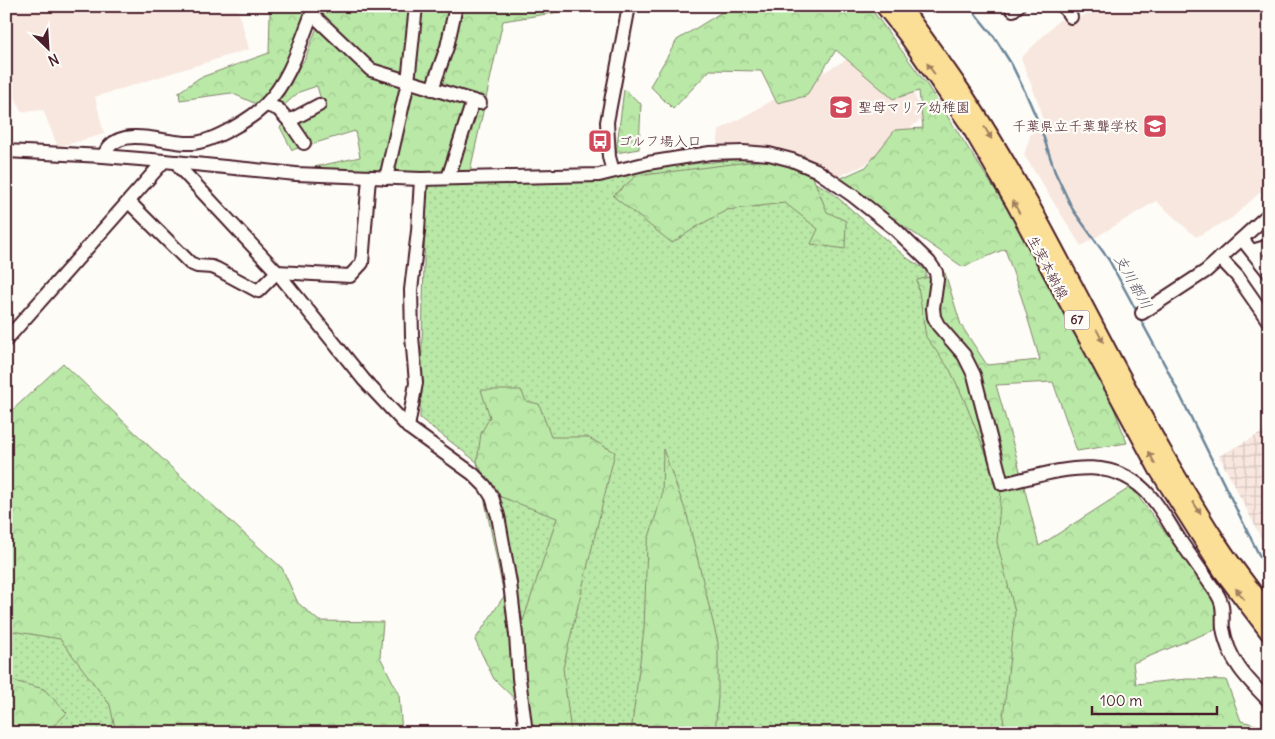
<svg xmlns="http://www.w3.org/2000/svg" width="1275" height="739" font-family="Delius,'Klee One',sans-serif">
	<defs>
		<pattern id="industrial-grid" width="8" height="8" patternUnits="userSpaceOnUse" patternTransform="scale(1.25)"><rect width="8" height="8" fill="#f8e7df"/><path d="M0 4h8M4 0v8" fill="none" stroke="#d6c6c0"/></pattern>
		<pattern id="grass-dots" width="8" height="8" patternUnits="userSpaceOnUse" patternTransform="scale(1.25)"><rect width="8" height="8" fill="#b9e8a7"/><path d="M2 2h.1M6 6h.1" fill="none" stroke="#a1c790" stroke-width="1.8" stroke-linecap="round"/></pattern>
		<pattern id="forest-crowns" width="20" height="18" patternUnits="userSpaceOnUse" patternTransform="scale(1.25)"><rect width="20" height="18" fill="#b9e8a7"/><path d="M2 6a3 3 0 1 1 6 0M12 15a3 3 0 1 1 6 0" fill="none" stroke="#a1c790"/></pattern>
	</defs>
	<rect width="100%" height="100%" fill="#fdfcf7"/>
	<filter id="ink" filterUnits="userSpaceOnUse"><feTurbulence type="fractalNoise" baseFrequency=".02" numOctaves="2"/><feDisplacementMap in="SourceGraphic" scale="10" xChannelSelector="R" yChannelSelector="G"/><feConvolveMatrix kernelMatrix="1 2 1 2 8 2 1 2 1" color-interpolation-filters="sRGB"/></filter>
	<g filter="url(#ink)">
		<g fill="#f8e7df">
			<path d="M6 6H237L249 49 95 97 104 134 58 147 43 110 21 112 6 72Z"/>
			<path d="M1090 6H1261L1264 8V89L1269 94V184L1232 218 1196 237 1156 201 1081 246 1024 155 1031 133 1040 129 1044 122 1040 113 1041 110 1021 58 1059 20H1074L1091 12Z"/>
			<path d="M866 49 910 85 924 117 864 165 835 178 814 166 717 149 719 130Z"/>
		</g>
		<path fill="url(#industrial-grid)" d="M1269 429V553L1219 456Z"/>
		<g fill="url(#grass-dots)" stroke="#828469">
			<path d="M742 159 794 172 829 190 907 258 926 270V306L966 371 1030 581 1031 733H532L477 462 420 418 426 186 651 168Z"/>
			<path d="M6 619 81 636 159 733H6Z"/>
		</g>
		<g fill="url(#forest-crowns)" stroke="#828469">
			<path d="M268 6H310L303 30 261 106 231 93 180 100 179 92 199 78 269 53 270 14Z"/>
			<path d="M325 6H596L503 21 470 171 431 176 305 169 360 157 355 131 292 150 280 127 323 107 317 86 299 92 281 108 273 103 305 59Z"/>
			<path d="M741 6H869L927 85 1024 234 1109 395 1127 443 1077 451 1053 382 996 385 1015 451 1039 546 1131 487 1168 536 1218 585 1219 628 1133 663 1136 684 1187 679 1226 680 1241 721 1269 728V733H1006L1003 718 1015 612 997 542 1001 491 963 397 950 370 926 337 917 280 945 273 961 325 987 365 1040 360 1022 299 1005 249 963 267 837 180 866 167 895 130 923 128 919 91 893 99 836 50 806 96 777 103 761 71 710 70 673 109 650 86 677 40 722 12Z"/>
			<path d="M624 89 641 104 639 149 616 153Z"/>
			<path d="M804 155 827 212 846 221 845 249 811 244 818 229 785 203 727 210 698 226 672 243 613 196 636 176Z"/>
			<path d="M63 363 175 471 282 568 298 603 319 621 383 622 380 657 399 694 402 733H340L336 729 332 733H116L110 705 60 639 6 630V416Z"/>
			<path d="M481 390H521L526 401 539 404 551 437H587L615 452 563 668 571 733H531L519 703 494 679 475 640 502 599 514 587 523 621 557 518 493 494 477 462 481 433 490 417Z"/>
			<path d="M663 449 687 515 718 643V697L715 733H631L644 629 647 544 662 495Z"/>
			<path d="M6 679 44 689 67 713 46 733H6Z"/>
		</g>
		<g fill="none" stroke-linecap="round" stroke-linejoin="round">
			<g stroke="#6b8599" stroke-width="2.5">
				<path d="M969 6 995 38 1012 65 1027 96 1040 126 1055 172 1073 210 1109 260 1137 312"/>
				<path d="M1139 317 1166 367 1269 575"/>
			</g>
			<g stroke="#4a1f2b" stroke-width="16">
				<g id="minor">
					<path d="M1010 6 1013 10 1018 6"/>
					<path d="M1063 6 1071 17"/>
					<path d="M312 14 371 70 480 103"/>
					<path d="M432 89 447 47 456 6"/>
					<path d="M266 105 278 109 289 121 304 143"/>
					<path d="M289 121 319 105"/>
					<path d="M6 151 103 156 164 161 296 174 421 179 599 175 648 163 710 153 743 152 769 154 792 160 816 170 852 195 895 229 929 262 936 272 937 280 933 308 934 317 938 325 964 355 974 375 1002 484C1053 473 1111 449 1151 497 1163 511 1171 527 1181 542 1190 555 1200 569 1209 582 1213 588 1219 595 1221 602 1224 610 1222 620 1223 628 1228 660 1247 679 1269 701"/>
					<path d="M103 156C105 153 107 149 109 147 127 126 170 145 193 143 213 142 253 118 266 104 292 78 301 39 315 6"/>
					<path d="M177 162 180 168 277 272 364 380 408 427 473 474 485 486 492 497 498 516 510 583 516 635 519 678 526 733"/>
					<path d="M613 171 609 157 607 122 629 6"/>
					<path d="M386 178 408 82 416 6"/>
					<path d="M448 178 473 101"/>
					<path d="M129 202 190 263 197 266 212 267 217 269 258 291 277 272 350 276 362 263 369 178"/>
					<path d="M1242 239 1269 273"/>
					<path d="M1252 251 1269 246"/>
					<path d="M1220 258 1237 276 1269 322"/>
					<path d="M1142 313 1206 271 1269 214"/>
					<path d="M6 340 164 161"/>
					<path d="M408 427 416 383 412 336 411 290 418 231 421 179"/>
				</g>
			</g>
			<g stroke="#4a1f2b" stroke-width="20">
				<g id="major">
					<path d="M884 6 906 34 969 125 1015 204 1158 470 1222 571 1269 633"/>
					<path d="M901 6C925 39 949 71 971 105 1045 219 1100 344 1169 462 1185 490 1202 518 1220 546 1235 569 1253 591 1269 613"/>
				</g>
			</g>
			<use href="#minor" stroke="#fdfcf7" stroke-width="12"/>
			<use href="#major" stroke="#fbdf96" stroke-width="16"/>
		</g>
		<defs><path id="oneway-solid" d="M-6-.8H1V-3.2L6.5 0L1 3.2V.8H-6Z" transform="scale(1.25)"/></defs>
		<g fill="#a27f60">
			<use href="#oneway-solid" transform="translate(931 69) rotate(-125)"/>
			<use href="#oneway-solid" transform="translate(988 133) rotate(59)"/>
			<use href="#oneway-solid" transform="translate(1016 207) rotate(-118)"/>
			<use href="#oneway-solid" transform="translate(1100 336) rotate(62)"/>
			<use href="#oneway-solid" transform="translate(1152 458) rotate(-118)"/>
			<use href="#oneway-solid" transform="translate(1197 508) rotate(58)"/>
			<use href="#oneway-solid" transform="translate(1240 594) rotate(-127)"/>
		</g>
	</g>
	<defs>
		<g id="school-square" transform="scale(1.25)"><rect x="-9" y="-9" width="18" height="18" rx="4" fill="#d1495b" stroke="#fdfcf7"/><path d="M0-5L7-2L0 1L-7-2ZM-4 1L0 2.5L4 1V4Q0 6-4 4Z" fill="#fff"/></g>
		<g id="bus-square" transform="scale(1.25)"><rect x="-9" y="-9" width="18" height="18" rx="4" fill="#d1495b" stroke="#fdfcf7"/><path d="M-5-6H5V4H4V6H2V4H-2V6H-4V4H-5ZM-3.5-4V0h7V-4ZM-3.5 1.2v1.5H-2V1.2ZM2 1.2v1.5H3.5V1.2Z" fill="#fff"/></g>
	</defs>
	<g fill-rule="evenodd">
		<use href="#school-square" x="841" y="107"/>
		<use href="#school-square" x="1155" y="126"/>
		<use href="#bus-square" x="600" y="141"/>
	</g>
	<g text-anchor="middle" stroke-width="4.5" stroke-linejoin="round" paint-order="stroke">
		<rect fill="#fdfcf7" stroke="#806168" stroke-width="1" x="1064.5" y="310.5" width="25" height="19" rx="4"/>
		<g font-size="12" font-weight="bold" fill="#4a1f2b">
			<text x="1077" y="324">67</text>
		</g>
		<g font-size="14" fill="#4a1f2b" stroke="#fdfcf7" text-anchor="start">
			<text x="858" y="112">聖母マリア幼稚園</text>
			<text x="1138" y="131" text-anchor="end">千葉県立千葉聾学校</text>
			<text x="618" y="146">ゴルフ場入口</text>
		</g>
		<g font-size="14" fill="#4a1f2b" stroke="#fdfcf7">
			<text transform="translate(1048 267) rotate(62)" y="5">生実本納線</text>
		</g>
		<g font-size="15" font-style="italic" fill="#5d5a6b" stroke="#fdfcf7">
			<text transform="translate(1133 282) rotate(61)" y="5">支川都川</text>
		</g>
	</g>
	<rect width="1275" height="739" fill="none" stroke="#fdfcf7" stroke-width="25"/>
	<rect x="12" y="12" width="1250" height="714" fill="none" stroke="#4a1f2b" stroke-width="2" filter="url(#ink)"/>
	<g transform="translate(48 48) rotate(155)" stroke="#fdfcf7" stroke-width="4" paint-order="stroke">
	<path d="M0-4L9 19L0 12L-9 19Z" fill="#4a1f2b"/>
	<text y="-8" font-size="14" font-weight="bold" text-anchor="middle" fill="#4a1f2b">N</text>
	</g>
	<path d="M1092 706v8h125v-8" fill="none" stroke="#4a1f2b" stroke-width="2.5"/>
	<text x="1100" y="706" font-size="15" fill="#4a1f2b" stroke="#fdfcf7" stroke-width="4" paint-order="stroke">100 m</text>
</svg>
